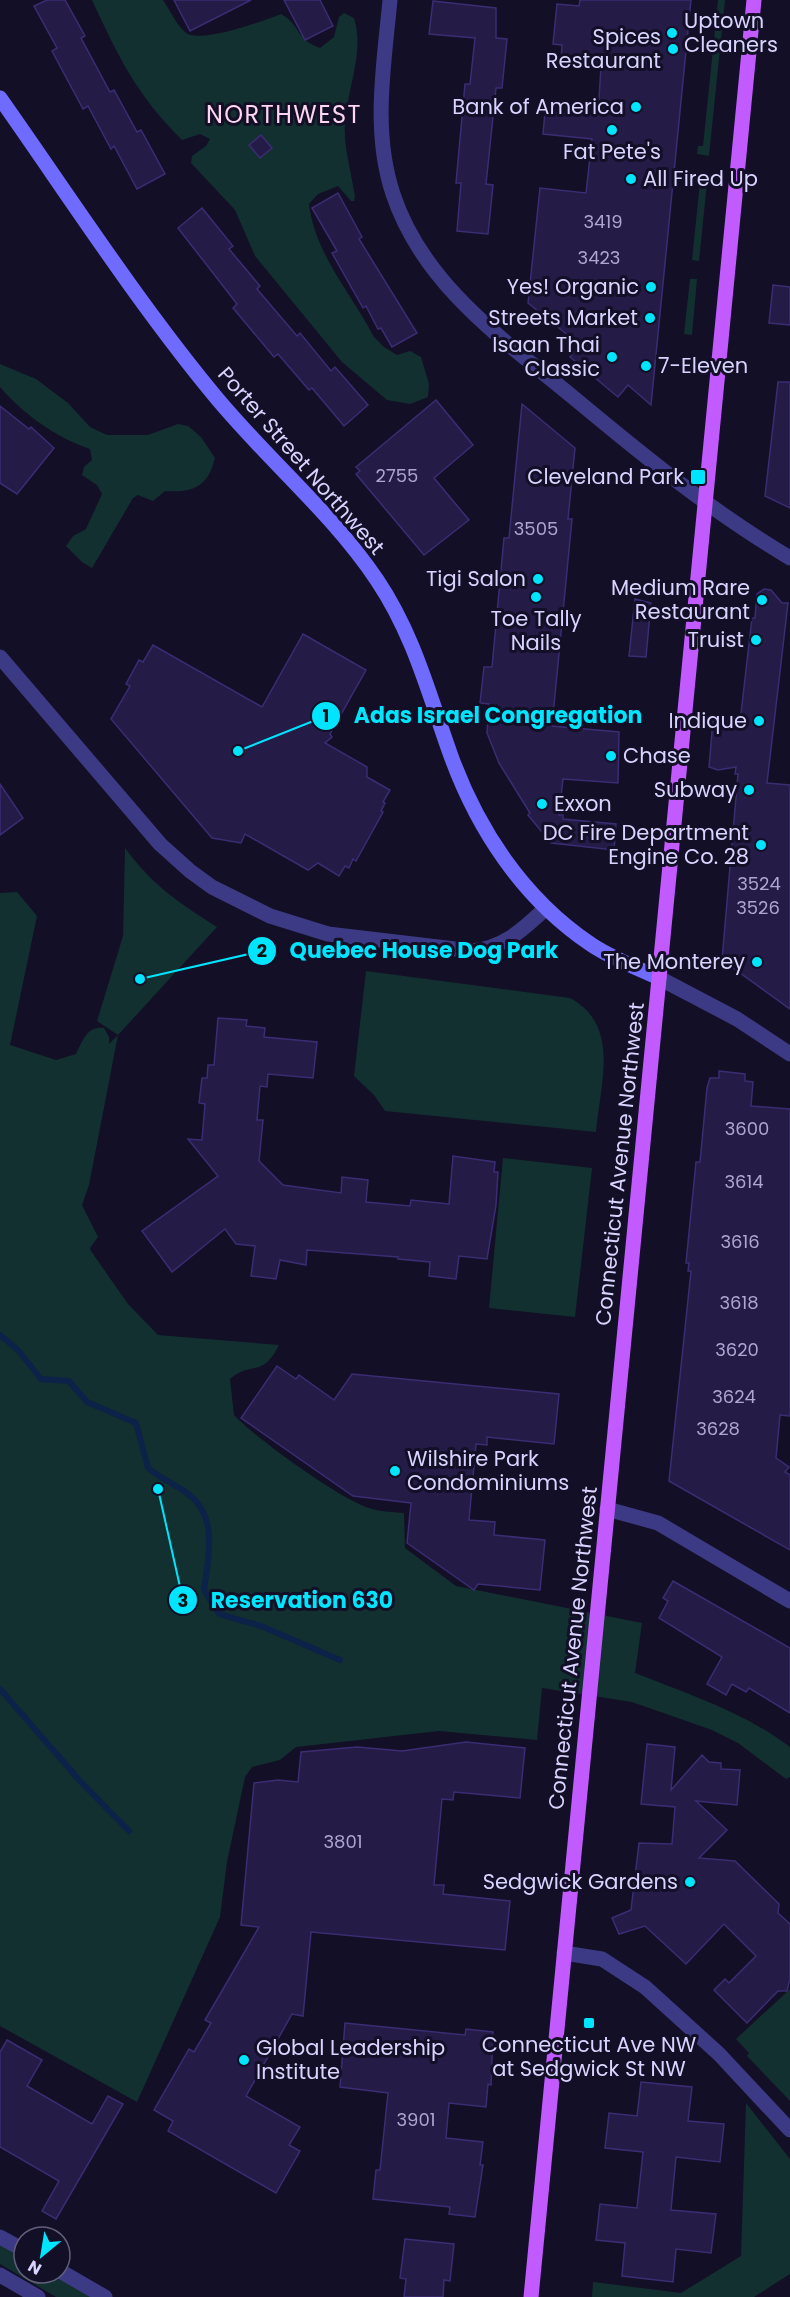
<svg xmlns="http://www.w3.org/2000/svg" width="790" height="2297" font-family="Poppins,sans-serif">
	<rect width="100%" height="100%" fill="#130f26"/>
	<g fill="#12302f">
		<path d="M92 0H163C170 10 176 24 185 32 199 45 263 21 281 14 300 24 295 39 320 48L334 37 339 17 344 13 354 18C365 52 347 89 345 123 343 146 352 174 355 197L354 201H351L338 186 318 194 309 204C315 254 351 293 374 337L384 347 397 355 410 351 421 357 429 384 428 397 410 404 387 400 342 362 255 256 235 210 191 163 192 156 206 146 210 139 200 134 182 140C136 94 119 58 92 0Z"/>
		<path d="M718 0H725L709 156 697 154 698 146H703Z"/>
		<path d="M695 172 708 173 699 261 692 260 700 182H694Z"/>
		<path d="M690 279H697L692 335 684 334Z"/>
		<path d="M0 364 36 379 68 403 90 427 107 435H148L178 424 188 426 201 437 215 458C208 487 193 493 165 491L153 501 138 495 133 498 92 568 82 562 66 546 73 536 86 529 102 494 97 485 82 475 84 467 92 460 90 449C57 438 23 414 0 387Z"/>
		<path d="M125 848C153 886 178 902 217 927L118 1035 89 1185 82 1205 98 1237 90 1248 91 1251 128 1304 158 1335 279 1345C262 1379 252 1360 230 1379L234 1415C254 1437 345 1503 372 1509 382 1512 394 1512 404 1513L405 1548 456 1586 642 1623 635 1673C688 1694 744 1712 790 1747V1777L786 1779 738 1743 712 1730 632 1702 542 1688 537 1740 439 1731 296 1747 280 1760 252 1767 245 1777 227 1862 220 1917 137 2102 0 2026V893L17 892 37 916 10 1045 56 1060 76 1054C83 1040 87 1026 104 1028L109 1037V1044L118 1035 97 1021 123 936Z"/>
		<path d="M366 971 570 998C621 1025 600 1085 596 1132L385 1111 374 1095 354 1076Z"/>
		<path d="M503 1158 592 1168 575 1317 489 1308Z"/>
		<path d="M790 1989V2101L747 2056 749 2053 736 2039Z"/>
		<path d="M746 2103 790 2159V2274L754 2297H592L593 2282 681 2293 741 2256Z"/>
		<path d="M0 2238 24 2251V2273H60L103 2297H56L0 2264Z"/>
	</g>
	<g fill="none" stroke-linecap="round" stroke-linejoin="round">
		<g stroke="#0c2248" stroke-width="6">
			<path d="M0 1335 18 1350 41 1379 69 1381 87 1402 136 1423 148 1468C162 1480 183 1487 195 1500 217 1524 208 1560 204 1590L219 1614 261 1626 340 1660"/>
			<path d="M0 1689 80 1781 129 1831"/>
		</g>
	</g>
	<g fill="#241b47" stroke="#3b2d73" stroke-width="1.5">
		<path d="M47 0H65L85 36 81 38 110 92 114 90 137 132 141 130 165 174 137 189 114 146 111 149 88 106 83 109 52 51 57 48 34 6Z"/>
		<path d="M174 0H251L190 31Z"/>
		<path d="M284 0H320L333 26 305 40Z"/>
		<path d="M580 0H691L651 405 628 385 618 397 570 357 580 345 528 303 540 188 586 193 592 139 543 134 545 112 598 116 601 66 561 62 562 45 553 44 557 4 579 6Z"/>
		<path d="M433 1 496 8V38L507 39 502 88H496L486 184 493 185 488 234 457 231 461 183H456L465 84H470L475 38 429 34Z"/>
		<path d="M261 135 272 148 260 158 249 145Z"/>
		<path d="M338 193 362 237 359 239 417 333 392 347 381 328 378 329 366 306 363 308 332 253 337 251 312 208Z"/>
		<path d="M202 208 233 246 229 249 260 286 257 289 297 336 300 333 331 371 335 367 368 405 344 426 312 388 309 390 278 354 274 357 233 308 237 304 178 228Z"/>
		<path d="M773 285 790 287V325L769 323Z"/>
		<path d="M778 382H790V508L765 496Z"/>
		<path d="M436 400 473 445 434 478 469 520 424 555 356 474 360 471 356 467Z"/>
		<path d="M522 404 575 448 568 519H572L552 726 619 732 618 783 563 779 559 815H563V819L616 824 614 850 551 843 528 815 530 813 499 763 487 733 489 704 480 703 484 667H492L504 538H509Z"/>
		<path d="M0 406 29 429 31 427 54 448 17 494 0 483Z"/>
		<path d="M764 589 771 590 782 603H788L767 783 790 785V1009L722 960 738 774H735L736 767 718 770 709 767 713 720 740 722 752 618H755L757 594Z"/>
		<path d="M635 599 651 603 646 657 629 656Z"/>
		<path d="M303 634 366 670 330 734 332 737 325 743 367 767V777L390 790 383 802 385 803 381 811 383 812 356 861 353 859 349 868 345 866 339 876 318 863 308 870 245 834 241 843 212 838 111 719 130 686 126 684 139 660 143 662 153 645 262 707Z"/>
		<path d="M0 784 23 818 0 835Z"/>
		<path d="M218 1018 247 1020 246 1026 265 1028 264 1037 317 1042 313 1078 268 1074 267 1087 260 1086 257 1120H263L259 1161 283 1185 341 1193 342 1177 368 1180 366 1202 410 1206 411 1200 449 1204 453 1156 495 1162 494 1172H498L496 1205 487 1259 459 1256 456 1279 429 1276 430 1262 398 1259V1257L307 1250 306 1265 280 1260 276 1279 251 1276 255 1246 236 1244 225 1229 172 1272 142 1231 218 1176 188 1139 202 1140 205 1104 199 1103 202 1078H207L208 1065H214Z"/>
		<path d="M719 1071 745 1074V1081L753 1082 751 1106 790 1109V1416L780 1415 776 1458 789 1467 785 1472 790 1475V1550L669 1481 691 1271H688L689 1263H686L696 1162H700L707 1088 710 1078H719Z"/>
		<path d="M277 1366 296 1379 299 1375 334 1400 352 1374 559 1394 554 1444 487 1437V1445L476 1444 469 1520 495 1522 494 1535 545 1540 540 1590 478 1584 474 1590 407 1543 411 1503 353 1496 241 1418Z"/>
		<path d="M673 1581 790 1648V1713L749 1688 746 1692 732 1684 726 1695 707 1684 722 1657 659 1618 668 1601 663 1598Z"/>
		<path d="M466 1742 525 1748 520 1798 454 1792 453 1800 442 1799 434 1885H444L443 1894 510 1901 505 1950 311 1932 303 2016 292 2014 246 2096 300 2127 289 2145 300 2151 276 2193 168 2131 173 2121 154 2110 189 2049 194 2052 211 2023 205 2020 259 1927 241 1925 254 1783 278 1780 298 1782 301 1752 357 1747 402 1751Z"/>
		<path d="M647 1744 675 1747 671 1790 702 1755 709 1762 721 1763V1769L740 1770 737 1805 696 1801 727 1830 699 1858 735 1861 779 1904 778 1913 790 1924V1979L787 1991H778L747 2023 714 1990 725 1979 729 1983 756 1956 724 1924 686 1964 645 1926 619 1934 612 1918 631 1910 639 1843 672 1844 675 1807 641 1804Z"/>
		<path d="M345 2023 465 2035 466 2029 493 2032 491 2085 488 2084 486 2107 449 2103 446 2138 483 2142 480 2165H483L475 2217 449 2214 450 2207 373 2199 376 2170H380L388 2093 340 2087Z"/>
		<path d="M7 2040 42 2060 27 2086 92 2124 108 2096 123 2104 56 2219 42 2211 59 2181 0 2147V2052Z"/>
		<path d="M641 2082 692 2087 688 2121 724 2124 720 2162 676 2157 671 2210 716 2214 711 2253 676 2249 673 2282 622 2276 625 2243 596 2240 600 2204 637 2208 643 2152 605 2148 609 2113 637 2116Z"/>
		<path d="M405 2239 454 2244 450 2281 444 2280 443 2297H404L406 2279 400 2278Z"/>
	</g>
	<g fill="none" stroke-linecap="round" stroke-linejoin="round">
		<g stroke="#3d3a85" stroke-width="15">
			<path d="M390 0C384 65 372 131 393 194 423 285 504 340 574 398 645 457 711 511 790 558"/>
			<path d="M0 657 160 844 190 871 212 887 270 916 328 934 472 951C504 948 522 930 545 909"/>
			<path d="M607 1509 658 1523 790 1601"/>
			<path d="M564 1953 602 1959 645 1987 719 2054 790 2130"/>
		</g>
		<g stroke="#3d3a85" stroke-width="15">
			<path d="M659 978 737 1019 790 1054"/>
			<path d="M0 2237 24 2250"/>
			<path d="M60 2271 105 2297"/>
			<path d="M0 2275 38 2297"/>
		</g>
		<path stroke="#6f6bff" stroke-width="15" d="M0 98C69 196 134 297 210 390 263 456 330 510 377 580 414 635 429 695 451 756 478 830 523 898 589 943 610 958 636 967 659 978"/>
		<path stroke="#c25bff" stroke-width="15" d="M531 2297 754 0"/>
	</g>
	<g fill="#00e5ff" stroke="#130f26" stroke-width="2">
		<circle cx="672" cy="33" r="6"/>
		<circle cx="673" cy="49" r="6"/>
		<circle cx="636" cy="107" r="6"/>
		<circle cx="612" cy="130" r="6"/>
		<circle cx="631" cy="179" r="6"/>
		<circle cx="651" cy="287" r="6"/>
		<circle cx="650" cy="318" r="6"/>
		<circle cx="612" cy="357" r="6"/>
		<circle cx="646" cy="366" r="6"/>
		<rect x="690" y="469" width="16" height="16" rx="3"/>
		<circle cx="538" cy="579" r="6"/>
		<circle cx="536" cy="597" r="6"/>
		<circle cx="762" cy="600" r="6"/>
		<circle cx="756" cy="640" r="6"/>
		<circle cx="759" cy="721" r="6"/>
		<circle cx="611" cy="756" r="6"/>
		<circle cx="749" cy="790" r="6"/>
		<circle cx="542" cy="804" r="6"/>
		<circle cx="761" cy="845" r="6"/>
		<circle cx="757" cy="962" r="6"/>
		<circle cx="395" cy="1471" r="6"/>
		<circle cx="690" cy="1882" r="6"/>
		<rect x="583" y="2017" width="12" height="12" rx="3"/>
		<circle cx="244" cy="2060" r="6"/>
	</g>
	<g text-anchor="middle" stroke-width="6" stroke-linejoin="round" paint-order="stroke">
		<g font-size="18" fill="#aca6d1">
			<text x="603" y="228">3419</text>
			<text x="599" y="264">3423</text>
			<text x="397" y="482">2755</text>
			<text x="536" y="535">3505</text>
			<text x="759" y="890">3524</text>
			<text x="758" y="914">3526</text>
			<text x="747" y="1135">3600</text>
			<text x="744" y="1188">3614</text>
			<text x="740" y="1248">3616</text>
			<text x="739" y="1309">3618</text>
			<text x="737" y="1356">3620</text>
			<text x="734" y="1403">3624</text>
			<text x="718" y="1435">3628</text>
			<text x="343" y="1848">3801</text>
			<text x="416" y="2126">3901</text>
		</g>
		<g font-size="21" fill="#d9d4ff" stroke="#130f26" text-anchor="end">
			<text x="684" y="28" text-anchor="start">Uptown<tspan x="684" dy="24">Cleaners</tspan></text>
			<text x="661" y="44">Spices<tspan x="661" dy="24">Restaurant</tspan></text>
			<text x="624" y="114">Bank of America</text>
			<text x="612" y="159" text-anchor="middle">Fat Pete's</text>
			<text x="643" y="186" text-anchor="start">All Fired Up</text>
			<text x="639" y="294">Yes! Organic</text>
			<text x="638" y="325">Streets Market</text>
			<text x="600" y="352">Isaan Thai<tspan x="600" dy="24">Classic</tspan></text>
			<text x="658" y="373" text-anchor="start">7-Eleven</text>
			<text x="684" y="484">Cleveland Park</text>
			<text x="526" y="586">Tigi Salon</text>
			<text x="750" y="595">Medium Rare<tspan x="750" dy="24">Restaurant</tspan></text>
			<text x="536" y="626" text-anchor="middle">Toe Tally<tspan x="536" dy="24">Nails</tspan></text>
			<text x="744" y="647">Truist</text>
			<text x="747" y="728">Indique</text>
			<text x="623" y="763" text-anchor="start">Chase</text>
			<text x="737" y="797">Subway</text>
			<text x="554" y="811" text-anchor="start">Exxon</text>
			<text x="749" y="840">DC Fire Department<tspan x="749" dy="24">Engine Co. 28</tspan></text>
			<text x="745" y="969">The Monterey</text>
			<text x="407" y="1466" text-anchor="start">Wilshire Park<tspan x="407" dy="24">Condominiums</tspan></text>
			<text x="678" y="1889">Sedgwick Gardens</text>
			<text x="589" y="2052" text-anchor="middle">Connecticut Ave NW<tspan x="589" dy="24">at Sedgwick St NW</tspan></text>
			<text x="256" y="2055" text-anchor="start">Global Leadership<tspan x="256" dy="24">Institute</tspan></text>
		</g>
		<g font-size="21" fill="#d9d4ff" stroke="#130f26">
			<text transform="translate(301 461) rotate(49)" y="7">Porter Street Northwest</text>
			<text transform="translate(620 1164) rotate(-84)" y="7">Connecticut Avenue Northwest</text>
			<text transform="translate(573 1648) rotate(-84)" y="7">Connecticut Avenue Northwest</text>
		</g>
		<g font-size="24" letter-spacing="1.5" fill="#ffd6f0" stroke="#130f26">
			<text x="284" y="123">NORTHWEST</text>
		</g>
	</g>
	<path fill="none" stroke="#00e5ff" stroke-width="2" d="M238 751L326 716M140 979L262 951M158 1489L183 1600"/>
	<g fill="#00e5ff" stroke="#130f26" stroke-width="2">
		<circle cx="238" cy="751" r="6"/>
		<circle cx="140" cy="979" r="6"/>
		<circle cx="158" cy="1489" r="6"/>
		<circle cx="326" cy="716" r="15"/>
		<circle cx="262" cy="951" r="15"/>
		<circle cx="183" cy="1600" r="15"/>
	</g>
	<g font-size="18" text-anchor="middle" font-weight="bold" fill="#111">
		<text x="326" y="722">1</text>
		<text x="262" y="957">2</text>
		<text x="183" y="1607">3</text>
	</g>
	<g font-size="22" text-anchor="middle" font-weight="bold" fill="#00e5ff" stroke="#130f26" stroke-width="6" stroke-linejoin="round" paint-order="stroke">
		<text x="498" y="723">Adas Israel Congregation</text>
		<text x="424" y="958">Quebec House Dog Park</text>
		<text x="302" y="1608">Reservation 630</text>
	</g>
	<g transform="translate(42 2255) rotate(210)"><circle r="28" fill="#130f26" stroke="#625e7d" stroke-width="1.5"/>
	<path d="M0-4.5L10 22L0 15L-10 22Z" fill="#00e5ff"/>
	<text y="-9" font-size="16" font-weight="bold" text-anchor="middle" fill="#d9d4ff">N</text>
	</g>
</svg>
